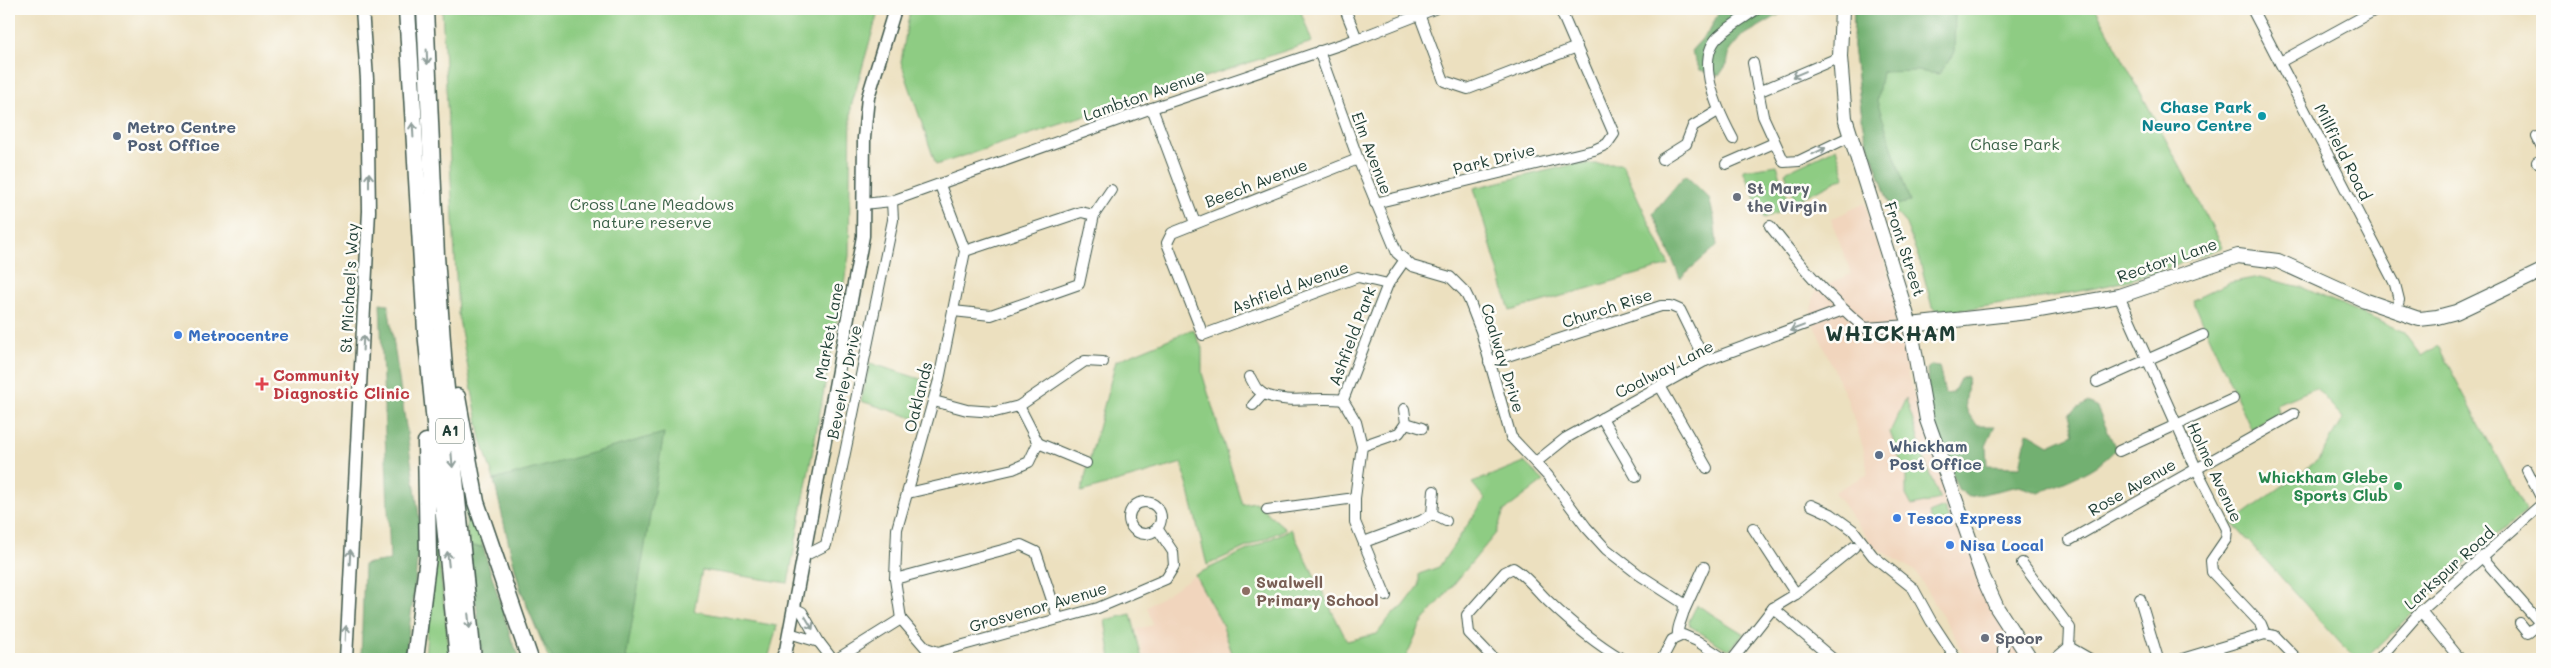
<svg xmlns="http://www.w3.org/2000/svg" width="2551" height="668" font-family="Mali,sans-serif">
	<rect width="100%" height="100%" fill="#fdfcf7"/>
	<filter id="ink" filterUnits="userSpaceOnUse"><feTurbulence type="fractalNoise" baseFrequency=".02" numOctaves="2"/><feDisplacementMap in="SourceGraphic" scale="10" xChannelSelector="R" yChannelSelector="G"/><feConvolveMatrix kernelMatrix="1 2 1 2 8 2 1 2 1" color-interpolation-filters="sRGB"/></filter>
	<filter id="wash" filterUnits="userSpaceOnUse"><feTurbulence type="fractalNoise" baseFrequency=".0096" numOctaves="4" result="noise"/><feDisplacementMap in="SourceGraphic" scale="20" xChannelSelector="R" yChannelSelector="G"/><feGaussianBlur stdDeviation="1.12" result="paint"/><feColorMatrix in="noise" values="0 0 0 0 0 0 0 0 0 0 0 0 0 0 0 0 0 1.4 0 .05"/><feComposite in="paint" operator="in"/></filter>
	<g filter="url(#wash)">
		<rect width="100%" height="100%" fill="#ece0bf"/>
		<g fill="#f1d5bd">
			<path d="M1865 203 1898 305 1908 377 1988 598 2028 659H1966L1957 640 1915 571 1873 546 1834 492 1868 474 1863 447 1848 401 1810 316 1815 291 1851 274 1831 219Z"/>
			<path d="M1291 529 1356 659H1144L1137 629 1153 625 1147 607 1195 575Z"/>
		</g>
		<g fill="#8ecc83" stroke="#56845c">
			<path d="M442 9H879L851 107 849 256 788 583 702 570 694 611 777 626 768 659H549L520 589 494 480 481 439 458 314Z"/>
			<path d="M910 9H1300L1312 42 936 165 901 62Z"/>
			<path d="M1854 9H2096L2223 247C2188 260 2154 274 2118 283 2060 297 2000 304 1941 313L1932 307 1921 265 1906 224 1890 206 1864 132 1853 46Z"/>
			<path d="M1836 148 1845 177 1795 201 1785 172Z"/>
			<path d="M1575 164H1622L1669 265 1510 311 1474 188Z"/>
			<path d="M1777 165 1791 208 1764 218 1743 170Z"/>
			<path d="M2259 277 2301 287 2404 332 2422 356 2438 346 2526 512 2494 536 2365 659H2357L2343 646 2232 523 2318 460 2343 418 2316 388 2276 404 2278 413 2251 429 2193 300 2228 283Z"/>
			<path d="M1193 329 1202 348V373L1242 504 1255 502 1286 529 1207 565 1182 463 1081 492 1116 361Z"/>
			<path d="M870 363 930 382 920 420 861 401Z"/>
			<path d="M1906 398 1927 468 1940 499 1912 506 1906 495V476L1890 432Z"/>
			<path d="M457 455 461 456 483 547 469 546Z"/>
			<path d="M1524 462 1544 481 1504 511 1496 533 1421 624 1405 659H1234L1222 624 1195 575 1291 529 1347 641 1377 634 1393 613 1403 607 1419 586V574L1439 567 1485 499 1472 483Z"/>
			<path d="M1944 507 1949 519 1935 525 1932 523 1929 513Z"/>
			<path d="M435 523 450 659H425Z"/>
			<path d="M1697 605 1744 634 1730 649 1725 648 1690 626 1689 621Z"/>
			<path d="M1131 614 1142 659H1111L1105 620Z"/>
		</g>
		<g fill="#72b071" stroke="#487652">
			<path d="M1716 9H1789L1741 37 1730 50 1727 64 1719 76 1700 70 1691 51 1709 31 1718 14Z"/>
			<path d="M1854 9 1955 10 1954 54 1939 74 1917 71 1882 72 1877 101 1910 202 1890 206 1864 132 1853 46Z"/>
			<path d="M1685 175 1709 198 1714 218 1717 246 1680 278 1653 213Z"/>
			<path d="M380 303 388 304 420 522 415 585 405 659H361L364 564 390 560Z"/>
			<path d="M1931 365 1939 366 1945 394 1953 393 1960 379 1967 376C1970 402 1957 403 1978 426H1995L1986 446 1987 466 2020 467 2027 432 2049 445 2074 434 2069 414 2088 402 2097 408 2116 449C2097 471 2065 481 2039 493L2019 486 1969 497 1958 489 1929 410 1927 369Z"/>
			<path d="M664 433 626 658 634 659H553C519 605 509 542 494 480Z"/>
			<path d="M469 546 483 547 512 641 521 659H483Z"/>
		</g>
	</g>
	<g filter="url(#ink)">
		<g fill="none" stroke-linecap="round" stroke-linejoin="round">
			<g stroke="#3e5549" stroke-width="12">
				<g id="minor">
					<path d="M1345 9 1357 39"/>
					<path d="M2252 9 2395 284 2399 300 2396 312"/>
					<path d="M1419 14 1444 81 1468 89 1577 47"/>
					<path d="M1319 51 1358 159 1397 253 1412 266 1450 277 1465 292 1469 300 1481 331 1511 437 1548 476 1586 527 1606 549 1638 574 1683 603C1687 614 1676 624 1678 636"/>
					<path d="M2280 62 2377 9"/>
					<path d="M1753 63 1763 116 1784 162 1799 161 1849 137"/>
					<path d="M1758 92 1840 57"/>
					<path d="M1152 108 1195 223"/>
					<path d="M2537 137 2542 147"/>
					<path d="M1733 139C1719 113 1693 60 1719 36 1730 26 1744 18 1757 9"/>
					<path d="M1358 159 1172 233 1167 243 1203 335 1358 277 1388 284"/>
					<path d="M1662 159 1686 144 1693 126 1718 111"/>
					<path d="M2537 162 2542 160"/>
					<path d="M1726 164 1774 143"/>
					<path d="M1375 203 1594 150 1607 144 1614 134 1560 9"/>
					<path d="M863 204 892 201 1152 108 1357 39 1434 9"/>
					<path d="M1094 215 1111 190"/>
					<path d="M1770 226C1799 263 1828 298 1865 328L1910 325"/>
					<path d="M2119 296 2196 468 2227 529 2226 539 2211 561 2212 572 2261 624 2265 634"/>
					<path d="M953 311 991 315 1079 284 1094 215 1081 212 965 251"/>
					<path d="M1489 362 1661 306H1671L1680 310 1705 361"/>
					<path d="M1250 377 1256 388 1263 394"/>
					<path d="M2097 382 2203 335"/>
					<path d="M1660 386 1707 468"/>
					<path d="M934 401 967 410 995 412 1019 406 1085 361 1103 362"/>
					<path d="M1253 405 1263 394C1289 405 1316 396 1343 400"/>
					<path d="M1602 418 1636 477"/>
					<path d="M1406 423 1422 428"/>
					<path d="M1038 443 1086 463"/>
					<path d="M1362 446 1399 433 1406 423 1404 409"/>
					<path d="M2119 451 2233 399"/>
					<path d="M1536 462 1566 438 1705 361 1843 310"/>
					<path d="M2527 470 2542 499"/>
					<path d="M908 493 1013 469 1029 462 1038 443 1019 406"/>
					<circle cx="1145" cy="518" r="16"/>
					<path d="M1811 505 1831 514 1853 530 1873 556 1913 588 1931 621 1956 659"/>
					<path d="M1267 510 1355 498"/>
					<path d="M1432 514 1446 521"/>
					<path d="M1753 528 1796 594"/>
					<path d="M2070 540 2294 414"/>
					<path d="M1364 542 1421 521 1432 514 1434 491"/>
					<path d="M804 556 826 545 893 220 892 201"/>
					<path d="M2482 557 2540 623 2528 633 2520 623"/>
					<path d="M2022 563 2070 628 2069 647 2055 659"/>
					<path d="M895 579 1021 545 1036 552 1058 618"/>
					<path d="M1386 596 1355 522V498L1362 446 1356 422 1343 400 1388 284 1404 261"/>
					<path d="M2140 599 2158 659"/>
					<path d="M794 608 802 612 819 642 832 659"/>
					<path d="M1773 608 1833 659"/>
					<path d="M1684 611 1704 567"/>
					<path d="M2421 611 2460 659"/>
					<path d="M901 619 895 579 897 529 939 380 965 251 940 185"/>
					<path d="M901 619 926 648 938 652 1098 608 1166 579 1174 566 1173 552 1157 528"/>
					<path d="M789 633 819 642"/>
					<path d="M2069 647 2090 659"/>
					<path d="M837 659 901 619"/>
					<path d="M1494 659 1469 633 1467 615 1505 572 1513 568C1528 577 1537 591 1549 602 1572 624 1595 643 1622 659"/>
					<path d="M1662 659 1672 640 1683 635 1697 641 1724 659"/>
					<path d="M1733 659 1773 608 1796 594 1854 547"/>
					<path d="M2003 659V644L2011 630"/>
					<path d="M2182 659 2265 634 2275 636 2297 659"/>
					<path d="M2379 659 2421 611 2542 504"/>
				</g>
			</g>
			<g stroke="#3e5549" stroke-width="15">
				<g id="tertiary">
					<path d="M346 659 369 211 367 79 362 9"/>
					<path d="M782 659 786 650 863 236 864 138 868 97 895 9"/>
				</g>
			</g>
			<g stroke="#3e5549" stroke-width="16">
				<g id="secondary">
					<path d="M1842 9 1840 57 1845 118 1910 325 1927 420 1983 577 1997 608 2030 659"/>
					<path d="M1910 325 2028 312 2119 296 2238 256 2278 261 2364 300 2419 319 2437 317 2456 312 2542 271"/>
				</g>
			</g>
			<g stroke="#3e5549" stroke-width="19">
				<g id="trunk">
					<path d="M407 9 426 331 458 659"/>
					<path d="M425 9 436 256 444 369 473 659"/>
					<path d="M457 397 476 502 530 659"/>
					<path d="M415 659 428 557 426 442"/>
				</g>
			</g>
			<use href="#minor" stroke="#fff" stroke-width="10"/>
			<use href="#tertiary" stroke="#fff" stroke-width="12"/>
			<use href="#secondary" stroke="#fff" stroke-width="14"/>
			<use href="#trunk" stroke="#fff" stroke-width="16"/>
		</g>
		<defs><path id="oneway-shaft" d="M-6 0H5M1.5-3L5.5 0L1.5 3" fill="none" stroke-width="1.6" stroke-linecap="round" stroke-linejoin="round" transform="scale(1.25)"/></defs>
		<g stroke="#8f9e9a">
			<use href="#oneway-shaft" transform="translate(427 57) rotate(87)"/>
			<use href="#oneway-shaft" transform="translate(1799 74) rotate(157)"/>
			<use href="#oneway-shaft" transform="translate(413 130) rotate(-93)"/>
			<use href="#oneway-shaft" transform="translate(1819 151) rotate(-26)"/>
			<use href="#oneway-shaft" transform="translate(369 180) rotate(-90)"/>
			<use href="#oneway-shaft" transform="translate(1797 328) rotate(159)"/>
			<use href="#oneway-shaft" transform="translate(363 343) rotate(-87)"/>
			<use href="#oneway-shaft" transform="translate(452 460) rotate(85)"/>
			<use href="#oneway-shaft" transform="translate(350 557) rotate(-87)"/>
			<use href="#oneway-shaft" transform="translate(448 559) rotate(-96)"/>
			<use href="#oneway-shaft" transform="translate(469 621) rotate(84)"/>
			<use href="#oneway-shaft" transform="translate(809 623) rotate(59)"/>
			<use href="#oneway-shaft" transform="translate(346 633) rotate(-88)"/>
		</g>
	</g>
	<circle fill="#0f9aa8" stroke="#fdfcf7" stroke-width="2" cx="2262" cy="116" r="5"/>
	<g fill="#5c6f8a" stroke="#fdfcf7" stroke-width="2">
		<circle cx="117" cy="136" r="5"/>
		<circle cx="1879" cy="455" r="5"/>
	</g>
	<g fill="#6b7280" stroke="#fdfcf7" stroke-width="2">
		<circle cx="1737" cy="197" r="5"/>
		<circle cx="1985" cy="638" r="5"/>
	</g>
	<g fill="#3f7fe0" stroke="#fdfcf7" stroke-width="2">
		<circle cx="178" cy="335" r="5"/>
		<circle cx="1897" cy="518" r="5"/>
		<circle cx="1950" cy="545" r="5"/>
	</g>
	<path fill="#e0444e" stroke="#fdfcf7" stroke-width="2" d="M259.5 376.5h5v5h5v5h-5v5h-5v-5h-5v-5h5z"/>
	<circle fill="#2e9e5b" stroke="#fdfcf7" stroke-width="2" cx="2398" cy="486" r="5"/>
	<circle fill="#8d6e63" stroke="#fdfcf7" stroke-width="2" cx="1246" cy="591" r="5"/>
	<g text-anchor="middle" stroke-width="5" stroke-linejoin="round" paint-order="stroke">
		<rect fill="#fdfcf7" stroke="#62766e" stroke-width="1" x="436" y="418.5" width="28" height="25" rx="4"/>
		<g font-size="15" font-weight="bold" fill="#1f3d34">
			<text x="450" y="436">A1</text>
		</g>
		<g font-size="16" fill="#1f3d34" stroke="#fdfcf7">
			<text transform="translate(1144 95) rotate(-19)" y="6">Lambton Avenue</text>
			<text transform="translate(2343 152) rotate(63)" y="6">Millfield Road</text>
			<text transform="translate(1372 153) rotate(69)" y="6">Elm Avenue</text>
			<text transform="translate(1494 159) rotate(-14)" y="6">Park Drive</text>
			<text transform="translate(1256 183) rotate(-21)" y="6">Beech Avenue</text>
			<text transform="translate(1905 249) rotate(72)" y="6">Front Street</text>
			<text transform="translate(2167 260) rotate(-19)" y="6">Rectory Lane</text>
			<text transform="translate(1290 287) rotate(-20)" y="6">Ashfield Avenue</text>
			<text transform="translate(349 288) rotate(-87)" y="6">St Michael's Way</text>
			<text transform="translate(1607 308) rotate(-18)" y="6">Church Rise</text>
			<text transform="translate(829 331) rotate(-80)" y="6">Market Lane</text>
			<text transform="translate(1352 336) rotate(-69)" y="6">Ashfield Park</text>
			<text transform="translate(1503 358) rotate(73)" y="6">Coalway Drive</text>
			<text transform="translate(1664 369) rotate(-27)" y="6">Coalway Lane</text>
			<text transform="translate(844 382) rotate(-78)" y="6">Beverley Drive</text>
			<text transform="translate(918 397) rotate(-76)" y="6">Oaklands</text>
			<text transform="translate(2215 472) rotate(65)" y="6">Holme Avenue</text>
			<text transform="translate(2132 487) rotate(-30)" y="6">Rose Avenue</text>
			<text transform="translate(2449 568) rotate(-42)" y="6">Larkspur Road</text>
			<text transform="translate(1038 607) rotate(-16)" y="6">Grosvenor Avenue</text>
		</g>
		<g font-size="16" font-weight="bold" fill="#0d838f" stroke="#fdfcf7" text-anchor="end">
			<text x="2252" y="113">Chase Park<tspan x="2252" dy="18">Neuro Centre</tspan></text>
		</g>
		<g font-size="16" font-weight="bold" fill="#4e5e75" stroke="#fdfcf7" text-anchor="start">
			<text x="127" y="133">Metro Centre<tspan x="127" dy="18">Post Office</tspan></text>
			<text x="1889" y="452">Whickham<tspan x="1889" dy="18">Post Office</tspan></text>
		</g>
		<g font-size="16" fill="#3b6148" stroke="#fdfcf7">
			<text x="2015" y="150">Chase Park</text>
			<text x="652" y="210">Cross Lane Meadows<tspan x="652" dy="18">nature reserve</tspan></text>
		</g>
		<g font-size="16" font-weight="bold" fill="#5b616d" stroke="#fdfcf7" text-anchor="start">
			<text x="1747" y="194">St Mary<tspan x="1747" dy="18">the Virgin</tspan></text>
			<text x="1995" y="644">Spoor</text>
		</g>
		<g font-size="16" font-weight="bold" fill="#366cbe" stroke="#fdfcf7" text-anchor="start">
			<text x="188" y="341">Metrocentre</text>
			<text x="1907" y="524">Tesco Express</text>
			<text x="1960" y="551">Nisa Local</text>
		</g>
		<g font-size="16" font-weight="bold" fill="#be3a42" stroke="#fdfcf7" text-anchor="start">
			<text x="273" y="381">Community<tspan x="273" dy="18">Diagnostic Clinic</tspan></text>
		</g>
		<g font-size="16" font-weight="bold" fill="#27864d" stroke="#fdfcf7" text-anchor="end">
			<text x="2388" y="483">Whickham Glebe<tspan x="2388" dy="18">Sports Club</tspan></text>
		</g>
		<g font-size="16" font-weight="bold" fill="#785e54" stroke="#fdfcf7" text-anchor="start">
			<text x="1256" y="588">Swalwell<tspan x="1256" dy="18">Primary School</tspan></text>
		</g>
		<g font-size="21" font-weight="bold" letter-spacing="1" fill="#1f3d34" stroke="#fdfcf7">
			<text x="1891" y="341">WHICKHAM</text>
		</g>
	</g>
	<rect width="2551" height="668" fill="none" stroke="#fdfcf7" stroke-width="30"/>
</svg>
